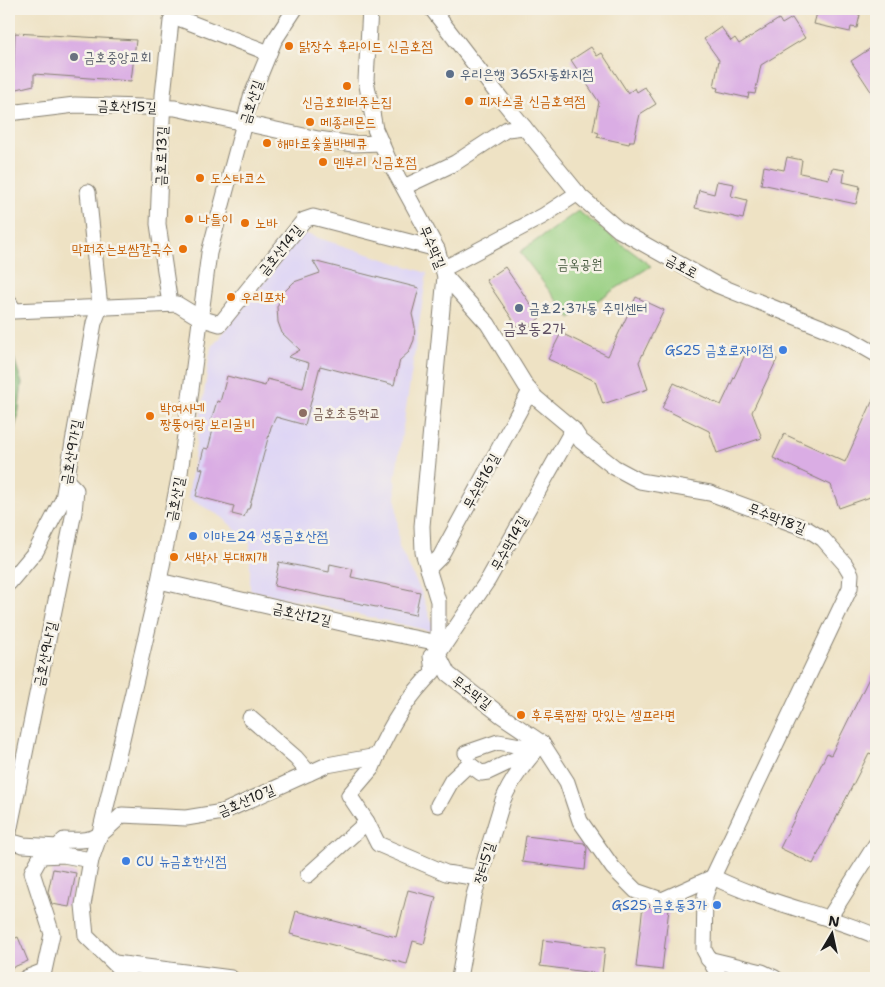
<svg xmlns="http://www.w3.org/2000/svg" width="885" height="987" font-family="'Shantell Sans','Poor Story',sans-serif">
	<rect width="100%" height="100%" fill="#f7f3e8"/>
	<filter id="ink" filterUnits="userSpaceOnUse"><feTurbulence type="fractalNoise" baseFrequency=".02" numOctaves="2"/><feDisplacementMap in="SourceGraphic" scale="10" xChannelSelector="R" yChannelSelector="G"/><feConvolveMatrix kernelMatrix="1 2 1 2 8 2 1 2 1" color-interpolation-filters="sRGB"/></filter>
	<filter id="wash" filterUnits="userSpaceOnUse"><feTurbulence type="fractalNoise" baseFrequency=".0096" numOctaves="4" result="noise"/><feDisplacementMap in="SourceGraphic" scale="20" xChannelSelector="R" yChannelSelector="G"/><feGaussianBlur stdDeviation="1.12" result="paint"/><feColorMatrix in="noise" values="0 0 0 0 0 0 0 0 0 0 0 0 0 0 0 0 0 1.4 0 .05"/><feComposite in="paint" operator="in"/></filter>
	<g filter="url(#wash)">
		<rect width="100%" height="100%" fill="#eee2c4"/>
		<path fill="#ded5f5" d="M303 233 427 273 395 479 399 547 421 591 435 632 250 590V543L222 517 188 498 211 348Z"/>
		<path fill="#97cf81" stroke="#5a764e" d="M578 211 651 266 570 318 520 252Z"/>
		<path fill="#79b26f" stroke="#4a6746" d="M9 342 22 383 18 417 9 449Z"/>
		<g id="blocks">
			<g fill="#daade4">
				<path d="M818 9H856L855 14 860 15 857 28 851 27 850 32 814 24Z"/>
				<path d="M792 18 805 38 761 65 755 94 749 93 748 98 717 91 718 88 714 87 719 60 704 39 721 27 731 41 735 38 739 44 779 19 782 24Z"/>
				<path d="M15 33 136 40 131 81 34 74V85L13 90Z"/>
				<path d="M591 47 597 56 602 53 628 93 635 88 637 92 645 87 656 104 640 114 634 141H630L629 144 597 137 599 133 593 131 599 102 571 60Z"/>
				<path d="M871 48 876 56V99L851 61Z"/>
				<path d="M787 157 802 160 800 173 829 179 832 168 845 170 843 182 860 186 856 204 761 184 764 166 784 170Z"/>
				<path d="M717 181 734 184 731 196 747 200 743 219 695 208 699 190 714 194Z"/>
				<path d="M313 261 419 288 412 314 415 327 414 340 409 352 400 360 394 385 320 366 305 425 276 417 271 427 249 509H247L244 517 232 514 234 506 196 496 203 469 199 468 204 448 208 449 215 422 211 421 217 401 220 402 227 376 265 386 267 379 303 388 309 363 288 357 300 350 282 333 278 322 277 307 282 294 294 282 320 273Z"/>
				<path d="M505 267 540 318 521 332 486 280Z"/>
				<path d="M636 297 664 310 639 362 648 389 603 404 595 381 548 359 561 333 608 356Z"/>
				<path d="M749 346 777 359 752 412 762 438 717 453 709 431 662 408 674 383 721 405Z"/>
				<path d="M876 393V463L875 466 876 495 839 508 831 485 773 458 784 434 845 462Z"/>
				<path d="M279 562 329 572 330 564 353 569 351 577 420 592 415 615 274 586Z"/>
				<path d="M876 664V746L872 754 869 753 813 864 780 848 827 753 831 755Z"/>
				<path d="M526 836 584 843 587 848 585 870 522 862Z"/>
				<path d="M53 869 76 873 69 907 52 904 48 892Z"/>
				<path d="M408 890 436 897 424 944 413 941 407 964 290 934 296 911 396 937Z"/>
				<path d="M643 905 660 909 669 908 662 970 636 967Z"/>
				<path d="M18 937 28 961 9 969V941Z"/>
				<path d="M543 940 605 948 602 974 540 966Z"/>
			</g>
		</g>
	</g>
	<g filter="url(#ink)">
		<use href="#blocks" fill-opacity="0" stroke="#857f70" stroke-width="1"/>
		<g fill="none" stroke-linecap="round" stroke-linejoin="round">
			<g stroke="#857f70" stroke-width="17">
				<g id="minor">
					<path d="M370 9 366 80 375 129 389 161 437 249 445 276 422 526 423 552 438 601V654L448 674 502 716 542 743 567 782 580 821 613 868 636 891 662 900 713 877C765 903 823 913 876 936"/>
					<path d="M432 9 502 100 581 197 619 230 717 285 848 338 876 354"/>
					<path d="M173 16 269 53"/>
					<path d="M9 113 75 105 175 108 318 139 353 144 382 143"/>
					<path d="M404 187 455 163 507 129 524 127"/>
					<path d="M443 269 543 216 578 193"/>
					<path d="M445 276 488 324 526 386 536 398 573 429 581 441 614 467 640 481 710 493 807 529 823 539 845 564 851 574 850 588 709 885 705 896 704 950 720 978"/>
					<path d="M9 302 14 311 177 304 200 318 220 324 304 220 313 217 437 249"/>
					<path d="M170 304 158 224 163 95 171 21 175 9"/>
					<path d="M428 569 440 557 530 391"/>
					<path d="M159 581 359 627 434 642 438 654"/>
					<path d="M9 583 36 551 63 499 94 323 100 307 88 192"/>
					<path d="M438 654 488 580 573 429"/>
					<path d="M250 718 296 758 309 773"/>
					<path d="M466 753 498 742 537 749"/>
					<path d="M377 756 372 768 349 795 367 822 378 844 446 873 479 878"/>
					<path d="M438 805 452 780 469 764 481 773 488 772 522 756 531 755"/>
					<path d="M9 832 74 512 76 490 66 480"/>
					<path d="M9 841 23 845 58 847 64 840C97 842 99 836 122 815L186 818 223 812 327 765 377 756C391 723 408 697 433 672L431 656 438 654"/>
					<path d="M308 875 367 822"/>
					<path d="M829 918 876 844"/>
					<path d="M708 959 762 972 775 978"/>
					<path d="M115 963 231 978"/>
					<path d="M26 978 44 971 52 934 32 872 41 856 63 855 91 860"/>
					<path d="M129 978 86 936 83 905 91 860 99 837 159 581 180 473 209 253 251 97 274 41 295 9"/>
					<path d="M459 978 474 895 503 800C512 778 527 761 542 743"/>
				</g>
			</g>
			<use href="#minor" stroke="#fff" stroke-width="15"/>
		</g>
	</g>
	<g fill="#e8710a" stroke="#f7f3e8" stroke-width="2">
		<circle cx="289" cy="46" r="5"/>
		<circle cx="347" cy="86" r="5"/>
		<circle cx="469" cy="101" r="5"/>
		<circle cx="310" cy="122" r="5"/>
		<circle cx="267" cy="143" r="5"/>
		<circle cx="323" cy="162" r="5"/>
		<circle cx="200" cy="178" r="5"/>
		<circle cx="189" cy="219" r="5"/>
		<circle cx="245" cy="223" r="5"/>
		<circle cx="183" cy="249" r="5"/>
		<circle cx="231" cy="297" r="5"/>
		<circle cx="150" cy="416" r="5"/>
		<circle cx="174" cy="557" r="5"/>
		<circle cx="521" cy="715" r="5"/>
	</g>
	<circle fill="#6b7280" stroke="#f7f3e8" stroke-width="2" cx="74" cy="57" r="5"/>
	<g fill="#5c6f8a" stroke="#f7f3e8" stroke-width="2">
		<circle cx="450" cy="74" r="5"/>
		<circle cx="519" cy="308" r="5"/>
	</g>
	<g fill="#3f7fe0" stroke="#f7f3e8" stroke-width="2">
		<circle cx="783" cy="350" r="5"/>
		<circle cx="193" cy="536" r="5"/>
		<circle cx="126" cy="861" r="5"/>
		<circle cx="717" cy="905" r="5"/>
	</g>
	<circle fill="#8d6e63" stroke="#f7f3e8" stroke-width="2" cx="303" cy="413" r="5"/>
	<g text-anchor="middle" stroke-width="5" stroke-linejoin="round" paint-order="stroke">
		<g font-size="14" fill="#c56008" stroke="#f7f3e8" text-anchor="start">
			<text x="299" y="51">닭장수 후라이드 신금호점</text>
			<text x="479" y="106">피자스쿨 신금호역점</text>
			<text x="347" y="107" text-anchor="middle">신금호회떠주는집</text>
			<text x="320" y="127">메종레몬드</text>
			<text x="277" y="148">해마로숯불바베큐</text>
			<text x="333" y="167">멘부리 신금호점</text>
			<text x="210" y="183">도스타코스</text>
			<text x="199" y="224">나들이</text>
			<text x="255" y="228">노바</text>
			<text x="173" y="254" text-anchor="end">막퍼주는보쌈칼국수</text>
			<text x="241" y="302">우리포차</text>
			<text x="160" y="413">박여사네<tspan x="160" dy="16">짱뚱어랑 보리굴비</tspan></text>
			<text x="184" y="562">서박사 부대찌개</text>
			<text x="531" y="720">후루룩짭짭 맛있는 셀프라면</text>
		</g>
		<g font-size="14" fill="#5b616d" stroke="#f7f3e8" text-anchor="start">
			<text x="84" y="62">금호중앙교회</text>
		</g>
		<g font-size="14" fill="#4e5e75" stroke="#f7f3e8" text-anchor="start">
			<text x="460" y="79">우리은행 365자동화지점</text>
			<text x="529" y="313">금호2·3가동 주민센터</text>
		</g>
		<g font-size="14" fill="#1c1c1c" stroke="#f7f3e8">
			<text transform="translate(251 102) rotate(-72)" y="5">금호산길</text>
			<text transform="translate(127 106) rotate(2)" y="5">금호산15길</text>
			<text transform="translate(161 156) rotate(-88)" y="5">금호로13길</text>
			<text transform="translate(433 247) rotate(67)" y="5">무수막길</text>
			<text transform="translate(280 250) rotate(-51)" y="5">금호산14길</text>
			<text transform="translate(682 266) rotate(29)" y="5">금호로</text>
			<text transform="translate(71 452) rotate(-80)" y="5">금호산9가길</text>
			<text transform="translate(481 481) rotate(-62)" y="5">무수막16길</text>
			<text transform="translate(175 499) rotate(-79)" y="5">금호산길</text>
			<text transform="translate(777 518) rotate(21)" y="5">무수막18길</text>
			<text transform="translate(509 543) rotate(-61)" y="5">무수막14길</text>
			<text transform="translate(302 614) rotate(13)" y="5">금호산12길</text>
			<text transform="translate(45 654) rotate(-78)" y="5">금호산9나길</text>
			<text transform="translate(472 692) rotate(37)" y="5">무수막길</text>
			<text transform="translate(246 800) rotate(-23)" y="5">금호산10길</text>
			<text transform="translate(484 863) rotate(-74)" y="5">장터5길</text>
		</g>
		<g font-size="14" fill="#475b3f" stroke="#f7f3e8">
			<text x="580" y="269">금옥공원</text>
		</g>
		<g font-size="14" fill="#366cbe" stroke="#f7f3e8" text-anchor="end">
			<text x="773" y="355">GS25 금호로자이점</text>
			<text x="203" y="541" text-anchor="start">이마트24 성동금호산점</text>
			<text x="136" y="866" text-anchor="start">CU 뉴금호한신점</text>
			<text x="707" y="910">GS25 금호동3가</text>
		</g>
		<g font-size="14" fill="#785e54" stroke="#f7f3e8" text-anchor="start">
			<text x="313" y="418">금호초등학교</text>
		</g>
		<g font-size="16" fill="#5e4f62" stroke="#f7f3e8">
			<text x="534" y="334">금호동2가</text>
		</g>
	</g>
	<rect width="885" height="987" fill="none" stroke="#f7f3e8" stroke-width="30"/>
	<g transform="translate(832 934) rotate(9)" stroke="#f7f3e8" stroke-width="4" paint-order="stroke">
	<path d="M0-4L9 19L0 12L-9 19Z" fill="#1c1c1c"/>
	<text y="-8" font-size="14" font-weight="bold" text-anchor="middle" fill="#1c1c1c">N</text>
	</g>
</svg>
